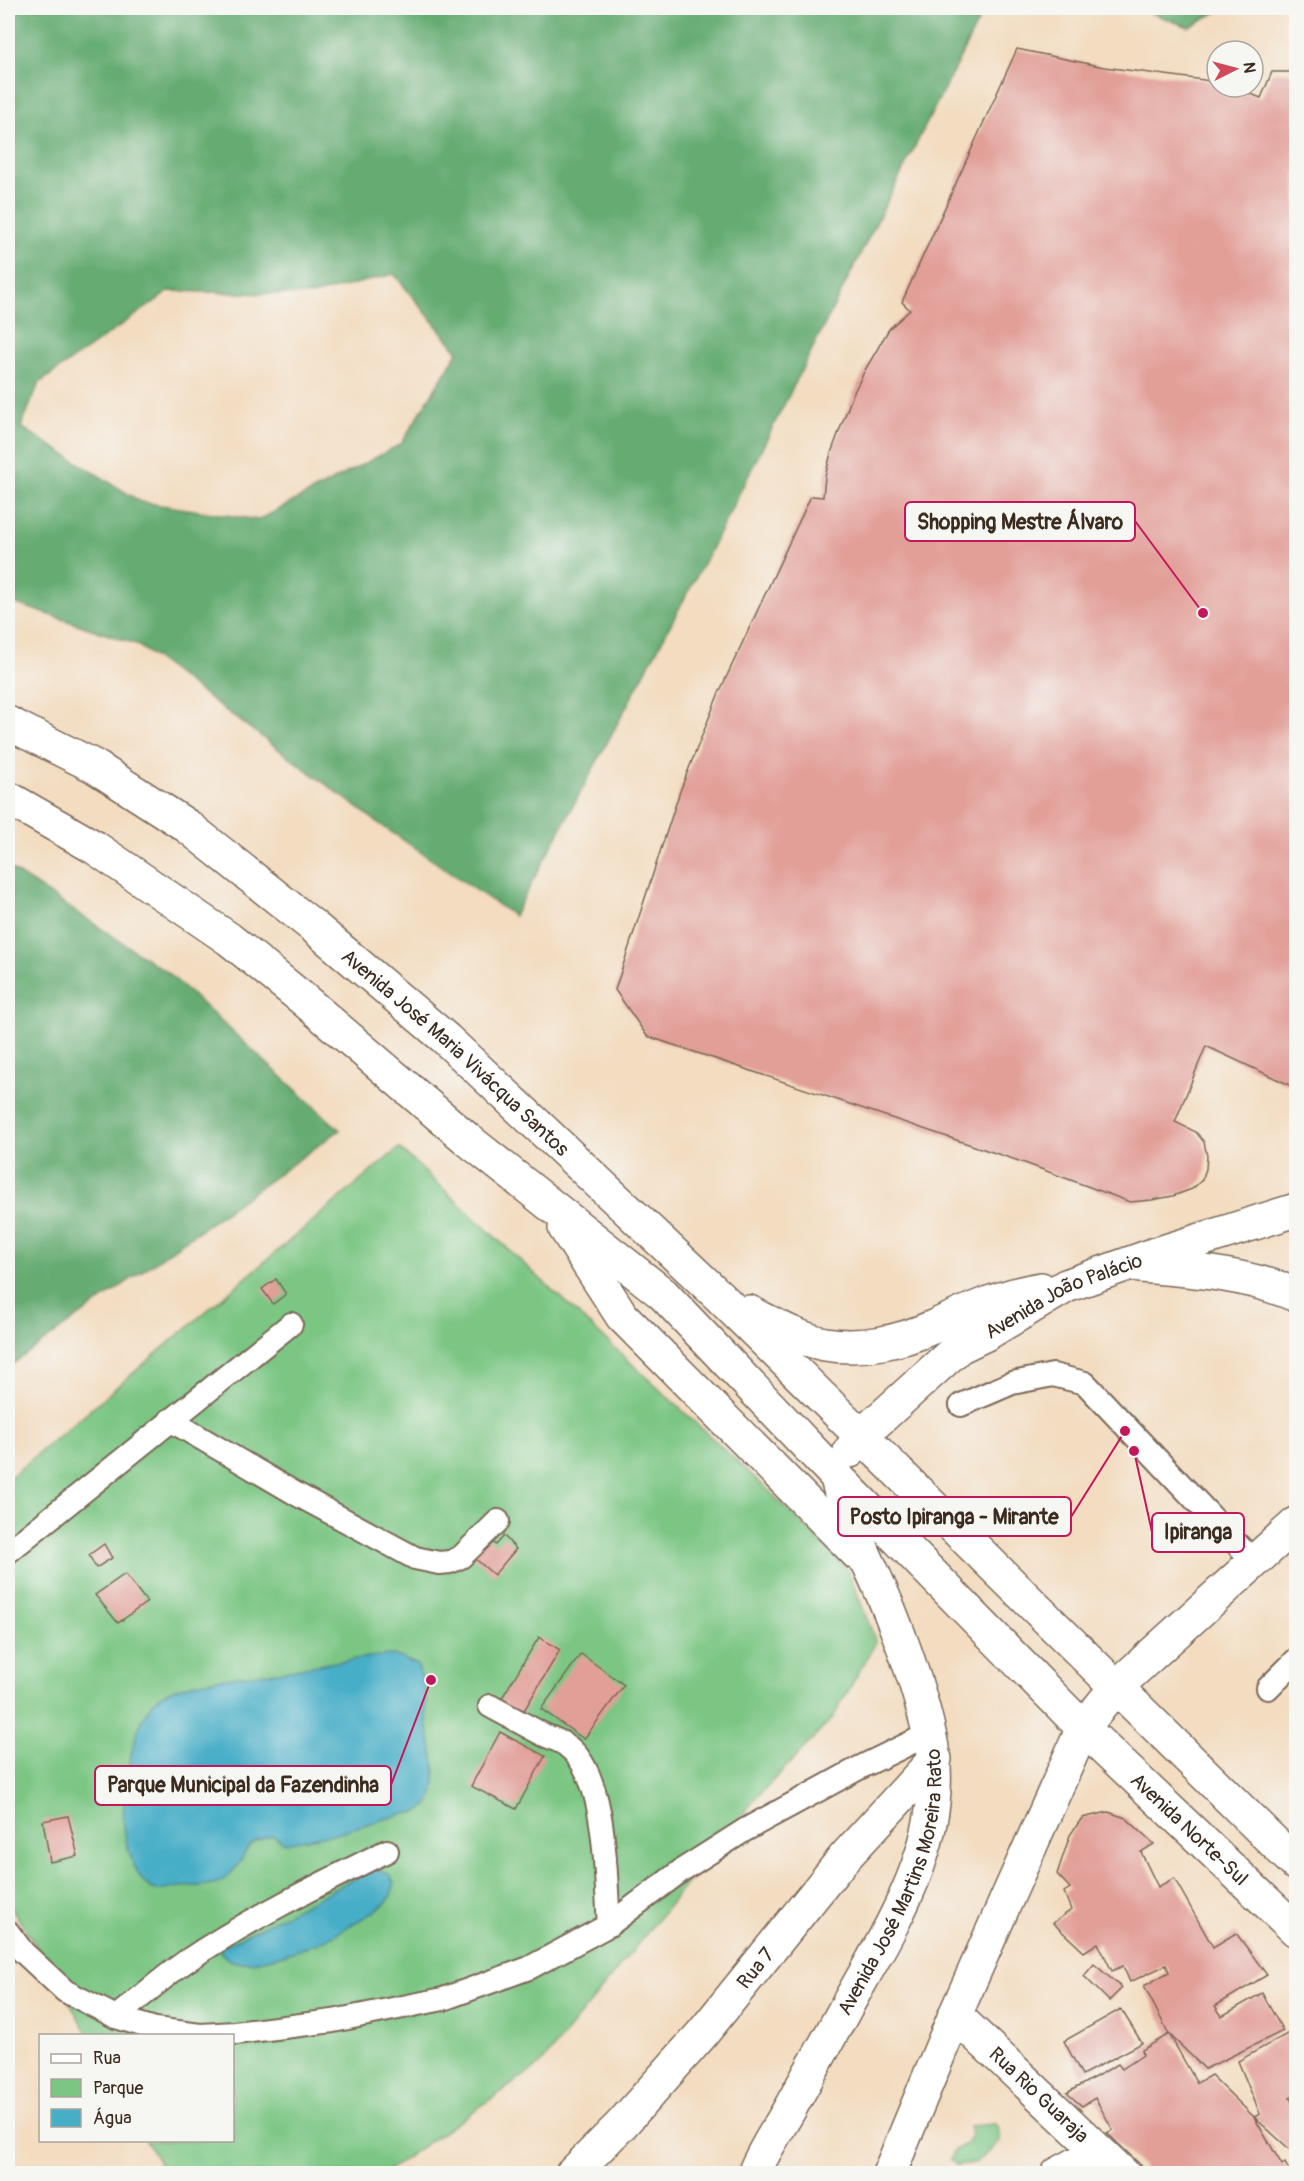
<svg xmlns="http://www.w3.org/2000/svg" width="1304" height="2181" font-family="Pangolin,sans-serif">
	<rect width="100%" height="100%" fill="#f6f6f2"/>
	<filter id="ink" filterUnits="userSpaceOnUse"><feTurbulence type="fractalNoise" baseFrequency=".0167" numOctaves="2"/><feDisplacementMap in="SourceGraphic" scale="12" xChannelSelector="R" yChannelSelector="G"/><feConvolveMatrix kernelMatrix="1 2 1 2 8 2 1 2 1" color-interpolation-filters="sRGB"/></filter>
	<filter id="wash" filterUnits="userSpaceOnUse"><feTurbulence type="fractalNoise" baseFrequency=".008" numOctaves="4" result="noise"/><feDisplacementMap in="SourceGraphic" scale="24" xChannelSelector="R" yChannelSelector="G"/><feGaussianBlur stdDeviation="1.35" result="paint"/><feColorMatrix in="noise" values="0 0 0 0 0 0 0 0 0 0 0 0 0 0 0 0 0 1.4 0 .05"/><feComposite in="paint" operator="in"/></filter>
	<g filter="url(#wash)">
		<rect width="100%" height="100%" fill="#f3dcc0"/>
		<g fill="#7cc684" stroke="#5c7851" stroke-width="1.5">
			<path d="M399 1148 768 1490 847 1568 876 1642 832 1719 755 1799 540 2065 384 2173H165L146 2141 232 2140V2036L88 2035 52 1970 8 1903V1479Z"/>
			<path d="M995 2124 998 2126 1000 2142 976 2163 956 2165 950 2160 955 2150 966 2144 971 2136 970 2126Z"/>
		</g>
		<g fill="#65ab72" stroke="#506a48" stroke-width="1.5" fill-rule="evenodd">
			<path d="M8 8H985L709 553 514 916 381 825 136 644 8 601ZM394 274 458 352 401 444 259 520 141 502 21 427 39 383 170 291 312 295Z"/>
			<path d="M1137 8H1224L1189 27Z"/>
			<path d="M8 867 167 972 340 1130 8 1367Z"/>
		</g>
		<g fill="#47aec7" stroke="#416c72" stroke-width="1.5">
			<path d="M393 1655 416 1664C427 1683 425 1707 428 1728 431 1748 441 1781 430 1801 423 1812 414 1813 402 1814L333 1834 285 1843 273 1836C241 1842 250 1853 231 1873 217 1889 199 1885 180 1887 173 1888 165 1891 158 1890 137 1889 125 1843 124 1825 122 1794 132 1710 164 1694 194 1678 249 1676 284 1671 320 1665 356 1657 393 1655Z"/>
			<path d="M373 1869 382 1870 391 1876 392 1881 395 1883C392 1888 393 1894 389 1899 384 1907 371 1913 363 1918 349 1925 337 1935 322 1941 300 1950 260 1965 236 1962 228 1961 226 1957 221 1953V1948L224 1946Z"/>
		</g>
		<g id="blocks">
			<g fill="#e29f98">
				<path d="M1017 49 1104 67 1204 80 1217 83V87H1234L1261 98 1272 72H1296V1088L1206 1046 1175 1122 1196 1132 1204 1142 1207 1156 1206 1169 1202 1180 1192 1189 1173 1196 1152 1200 1130 1202 1022 1162 647 1036 615 990 680 791 718 695 811 496 823 497 825 477 831 453 853 394 865 370 889 329 910 310 902 302Z"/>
				<path d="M276 1279 286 1294 273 1304 262 1289Z"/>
				<path d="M504 1536 516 1549 494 1575 471 1555 487 1537 496 1545Z"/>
				<path d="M104 1544 112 1558 96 1568 89 1555Z"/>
				<path d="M125 1574 147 1602 118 1623 95 1595Z"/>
				<path d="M539 1637 560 1650 519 1719 497 1706Z"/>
				<path d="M581 1654 624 1685 584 1739 541 1709Z"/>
				<path d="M500 1732 545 1756 516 1809 471 1786Z"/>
				<path d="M1108 1812 1126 1818 1154 1844 1141 1852 1158 1887 1174 1878 1213 1947 1236 1933 1267 1975 1215 2006 1222 2016 1262 1993 1283 2031 1205 2069 1169 2034 1144 1986 1169 1972 1166 1965 1130 1982 1123 1966 1112 1971 1098 1943 1084 1952 1053 1923 1071 1910 1064 1892 1070 1888 1057 1874 1070 1835 1082 1818Z"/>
				<path d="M68 1816 78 1856 50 1862 43 1821Z"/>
				<path d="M1094 1964 1122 1988 1109 2001 1084 1976Z"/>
				<path d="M1121 2009 1142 2043 1082 2075 1064 2041Z"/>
				<path d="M1296 2029V2094L1290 2098 1296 2109V2155L1254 2117 1260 2114 1238 2061Z"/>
				<path d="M1169 2034 1197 2083 1211 2075 1254 2117 1282 2165 1285 2163 1291 2174H1150L1107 2133 1113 2130 1095 2098 1082 2106 1067 2093 1118 2064 1122 2069 1143 2055 1142 2050Z"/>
			</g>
		</g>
	</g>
	<g filter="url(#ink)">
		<use href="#blocks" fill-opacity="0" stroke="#7b6857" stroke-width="1.5"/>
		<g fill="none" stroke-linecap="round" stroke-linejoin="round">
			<g stroke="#7b6857" stroke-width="26">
				<g id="lane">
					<path d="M961 1405 1012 1383 1053 1375 1085 1383 1254 1562"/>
					<path d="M170 1420 298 1495 415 1558 439 1563 450 1562 461 1557 498 1521"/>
					<path d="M8 1552 291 1324"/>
					<path d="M1268 1688 1296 1660"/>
					<path d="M490 1706C507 1715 525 1725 542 1734 550 1738 560 1740 567 1746 608 1776 605 1877 609 1925"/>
					<path d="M8 1932 23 1952 65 1991 116 2017 155 2029 200 2035 235 2033 333 2021 443 1999 529 1968 609 1925 682 1870 745 1830 859 1768 929 1734"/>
					<path d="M116 2017C139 1999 161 1979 185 1962 249 1919 318 1885 387 1851"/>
				</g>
			</g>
			<g stroke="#7b6857" stroke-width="36">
				<g id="street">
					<path id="s1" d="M955 2015 1123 2174"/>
					<path id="s2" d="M572 2174 621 2125 702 2034 844 1858 935 1759"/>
					<path d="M1058 2174 1099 2152"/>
				</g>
			</g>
			<g stroke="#7b6857" stroke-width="36">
				<g id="secondary">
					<path id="s3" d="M8 723 94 766 187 826 314 927 446 1039 720 1297 1296 1864"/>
					<path id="s4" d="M8 798 94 847 229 939 303 999 467 1139 663 1294 837 1477 1083 1728 1296 1930"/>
					<path d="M565 1228 622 1316 858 1554"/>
					<path d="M1140 1266C1193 1270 1247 1274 1296 1295"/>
					<path d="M749 1312C773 1324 798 1339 825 1344 861 1350 900 1342 933 1327 968 1311 1002 1295 1041 1289"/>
					<path id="s5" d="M850 1451 862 1435 959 1347 986 1334 1066 1286 1153 1255 1296 1210"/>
					<path id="s6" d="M754 2174C763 2151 777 2131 789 2110 811 2070 833 2031 855 1991 899 1914 950 1829 930 1737 921 1695 906 1652 890 1612 873 1569 849 1528 838 1482"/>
					<path d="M889 2174 955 2015 1083 1728 1116 1687 1296 1524"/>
				</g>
			</g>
			<use href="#lane" stroke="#fff" stroke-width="22"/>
			<use href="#street" stroke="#fff" stroke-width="33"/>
			<use href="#secondary" stroke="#fff" stroke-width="33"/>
		</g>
	</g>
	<g text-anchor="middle" stroke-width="4.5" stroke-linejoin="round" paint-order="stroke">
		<g font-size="20" fill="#3b2a1e" stroke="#f6f6f2">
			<text dy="7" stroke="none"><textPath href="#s3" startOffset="558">Avenida José Maria Vivácqua Santos</textPath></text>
			<text dy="7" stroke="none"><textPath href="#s5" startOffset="268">Avenida João Palácio</textPath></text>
			<text dy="7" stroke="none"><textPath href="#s4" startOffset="1574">Avenida Norte-Sul</textPath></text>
			<text dy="7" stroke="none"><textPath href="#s6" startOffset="326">Avenida José Martins Moreira Rato</textPath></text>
			<text dy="7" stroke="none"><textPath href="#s2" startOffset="276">Rua 7</textPath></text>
			<text dy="7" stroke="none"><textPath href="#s1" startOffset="116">Rua Rio Guaraja</textPath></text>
		</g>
	</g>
	<path fill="none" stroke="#c2185b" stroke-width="2" d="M1203 613L1135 521M1125 1431L1071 1517M1134 1451L1152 1532M431 1680L391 1785"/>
	<g fill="#c2185b" stroke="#f6f6f2" stroke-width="2">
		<circle cx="1203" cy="613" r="6"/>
		<circle cx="1125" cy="1431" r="6"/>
		<circle cx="1134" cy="1451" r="6"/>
		<circle cx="431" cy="1680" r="6"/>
	</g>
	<g fill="#f6f6f2" stroke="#c2185b" stroke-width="2">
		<rect x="905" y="502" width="230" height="39" rx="6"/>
		<rect x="838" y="1497" width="233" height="39" rx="6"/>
		<rect x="1152" y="1513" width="92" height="39" rx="6"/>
		<rect x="95" y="1766" width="296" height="39" rx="6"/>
	</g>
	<g font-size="21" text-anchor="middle" font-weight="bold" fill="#3b2a1e">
		<text x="1020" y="529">Shopping Mestre Álvaro</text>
		<text x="954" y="1524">Posto Ipiranga - Mirante</text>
		<text x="1198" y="1539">Ipiranga</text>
		<text x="243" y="1792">Parque Municipal da Fazendinha</text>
	</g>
	<rect width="1304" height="2181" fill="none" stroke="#f6f6f2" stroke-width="30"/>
	<rect x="39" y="2034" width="195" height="108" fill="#f6f6f2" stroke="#aba49d" stroke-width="1.5"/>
	<rect x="51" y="2054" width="30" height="9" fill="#ffffff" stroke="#aba49d" stroke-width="1.5"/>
	<text x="93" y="2064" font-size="18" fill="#3b2a1e">Rua</text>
	<rect x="51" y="2079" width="30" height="18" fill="#7cc684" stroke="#aba49d" stroke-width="1.5"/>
	<text x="93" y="2094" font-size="18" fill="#3b2a1e">Parque</text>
	<rect x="51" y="2109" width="30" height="18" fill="#47aec7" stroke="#aba49d" stroke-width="1.5"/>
	<text x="93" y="2124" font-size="18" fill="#3b2a1e">Água</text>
	<g transform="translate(1235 69) rotate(84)"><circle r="28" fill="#f6f6f2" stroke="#aba49d" stroke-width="1.5"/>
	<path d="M0-4.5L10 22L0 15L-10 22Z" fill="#d1495b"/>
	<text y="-9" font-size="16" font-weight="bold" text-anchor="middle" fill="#3b2a1e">N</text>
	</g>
</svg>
